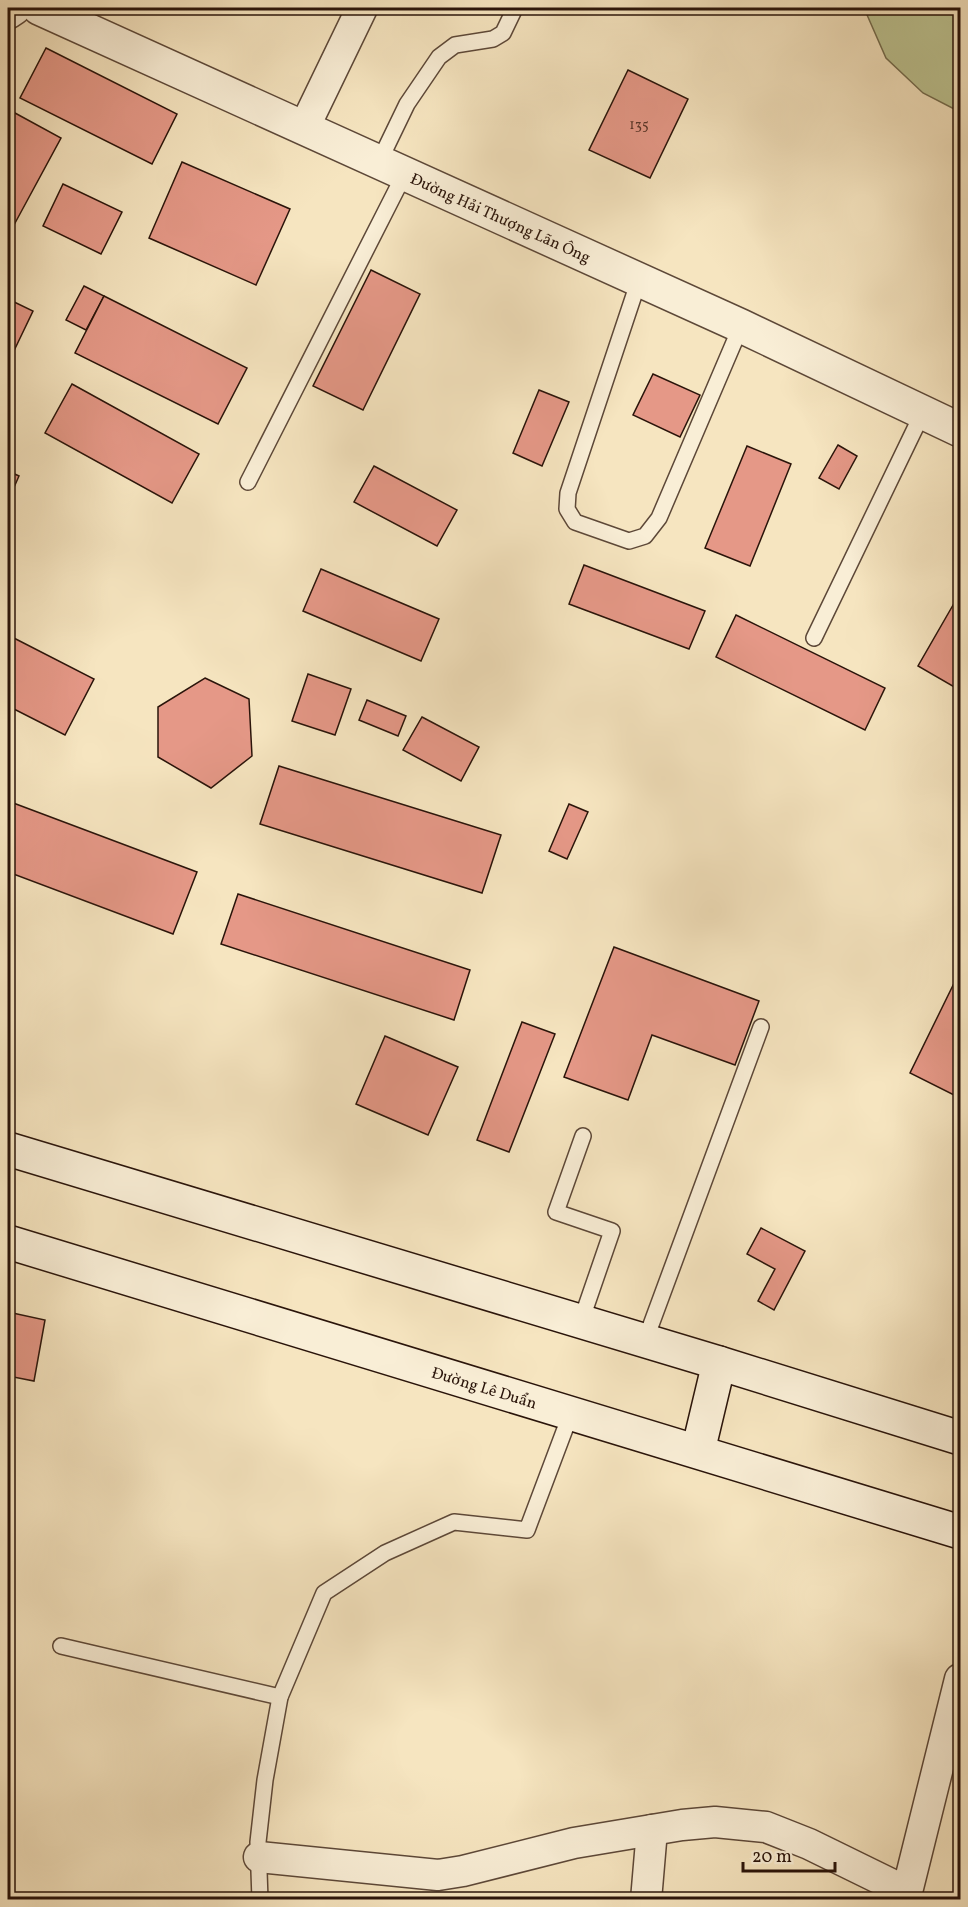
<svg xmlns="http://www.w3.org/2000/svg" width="968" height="1907" font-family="Vollkorn,serif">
	<rect width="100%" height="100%" fill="#f6e5c0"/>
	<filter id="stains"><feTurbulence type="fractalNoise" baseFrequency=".00333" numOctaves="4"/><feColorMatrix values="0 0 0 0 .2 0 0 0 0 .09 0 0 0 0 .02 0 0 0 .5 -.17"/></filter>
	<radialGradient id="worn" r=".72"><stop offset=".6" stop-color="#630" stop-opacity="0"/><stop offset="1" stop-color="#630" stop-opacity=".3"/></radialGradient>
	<path fill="#bdc492" stroke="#746c4e" stroke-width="1.5" d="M864 8H960V112L923 93 886 58Z"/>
	<g fill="#e59887" stroke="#2a140a" stroke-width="1.5">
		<path d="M46 48 177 114 152 164 20 98Z"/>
		<path d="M628 70 688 99 650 178 589 150Z"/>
		<path d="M15 113 61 138 8 236V127Z"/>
		<path d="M182 162 290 209 256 285 149 238Z"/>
		<path d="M63 184 122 212 101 254 43 226Z"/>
		<path d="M371 270 420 294 363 410 313 386Z"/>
		<path d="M84 286 104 296 86 330 66 320Z"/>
		<path d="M104 296 247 368 218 424 75 353Z"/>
		<path d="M8 299 33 311 11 357 8 355Z"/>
		<path d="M653 374 700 395 680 437 633 415Z"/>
		<path d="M72 384 199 454 172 503 45 433Z"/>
		<path d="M539 390 569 402 542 466 513 453Z"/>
		<path d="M838 445 857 456 839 489 819 478Z"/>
		<path d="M747 446 791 464 750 566 705 548Z"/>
		<path d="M374 466 457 510 437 546 354 502Z"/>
		<path d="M8 471 19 476 8 501Z"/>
		<path d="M584 565 705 611 689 649 569 604Z"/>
		<path d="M321 569 439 619 421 661 303 611Z"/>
		<path d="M960 593V681L956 688 918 666Z"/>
		<path d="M736 615 885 688 865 730 716 657Z"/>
		<path d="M8 635 94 679 65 735 8 706Z"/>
		<path d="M308 674 351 689 335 735 292 721Z"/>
		<path d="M205 678 249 699 252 756 211 788 158 757V707Z"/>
		<path d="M367 700 406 716 398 736 359 720Z"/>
		<path d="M422 717 479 747 461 781 403 750Z"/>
		<path d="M279 766 501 835 482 893 260 824Z"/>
		<path d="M8 801 197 872 173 934 8 872Z"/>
		<path d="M569 804 588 812 567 859 549 851Z"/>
		<path d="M238 894 470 970 454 1020 221 944Z"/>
		<path d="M614 947 759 1001 735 1065 652 1035 628 1100 564 1077Z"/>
		<path d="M960 971V1098L910 1073Z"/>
		<path d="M522 1022 555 1034 509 1152 477 1140Z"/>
		<path d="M385 1036 458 1067 428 1135 356 1104Z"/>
		<path d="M761 1228 805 1251 774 1310 758 1301 775 1269 747 1254Z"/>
		<path d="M8 1312 45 1320 34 1381 8 1376Z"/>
	</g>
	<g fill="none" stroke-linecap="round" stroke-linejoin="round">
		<g stroke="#5d4838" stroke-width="18">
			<g id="service">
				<path d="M379 162 407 104 439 57 455 45 493 39 503 33 515 8"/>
				<path d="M639 280 568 493 567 509 575 522 629 541 645 536 659 518 741 326"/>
				<path d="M248 482 405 173"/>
				<path d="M814 638 923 412"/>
				<path d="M581 1321 612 1231 556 1212 583 1136"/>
				<path d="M645 1341 761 1027"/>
				<path d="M61 1646 280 1697"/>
				<path d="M260 1900 258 1842 265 1780 280 1697 324 1593 385 1553 454 1522 527 1530 571 1413"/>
			</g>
		</g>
		<g stroke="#5d4838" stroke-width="33">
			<g id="minor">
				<path d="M304 128 362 8"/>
				<path d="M259 1857 438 1875 463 1871 574 1843 682 1825 715 1822 766 1827 809 1844 907 1892"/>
				<path d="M646 1900 652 1830"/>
				<path d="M905 1900 960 1679"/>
			</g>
		</g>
		<g stroke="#5d4838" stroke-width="36">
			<g id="tertiary">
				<path id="s1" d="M39 8 741 326 960 430"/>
				<path d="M8 12 14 8"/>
			</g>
		</g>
		<g stroke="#2a140a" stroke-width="36">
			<g id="secondary">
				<path d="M8 1149 719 1363 960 1438"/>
				<path id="s2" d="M8 1242 960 1532"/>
				<path d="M698 1451 719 1363"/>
			</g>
		</g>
		<use href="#service" stroke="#f9eed6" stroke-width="15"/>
		<use href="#minor" stroke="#f9eed6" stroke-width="30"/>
		<use href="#tertiary" stroke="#f9eed6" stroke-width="33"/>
		<use href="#secondary" stroke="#f9eed6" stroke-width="33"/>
	</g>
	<g text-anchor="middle" stroke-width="4.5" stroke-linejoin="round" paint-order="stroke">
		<g font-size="14" fill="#593529">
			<text x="639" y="129">135</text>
		</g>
		<g font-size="16" fill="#2a140a" stroke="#f9eed6">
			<text dy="6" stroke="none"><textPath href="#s1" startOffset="507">Đường Hải Thượng Lãn Ông</textPath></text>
			<text dy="6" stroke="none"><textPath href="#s2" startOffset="498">Đường Lê Duẩn</textPath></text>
		</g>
	</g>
	<rect width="968" height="1907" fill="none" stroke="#f6e5c0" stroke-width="30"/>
	<rect x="9" y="9" width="950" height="1889" fill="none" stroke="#2a140a" stroke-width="3"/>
	<rect x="15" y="15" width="938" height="1877" fill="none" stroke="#2a140a" stroke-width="1.5"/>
	<path d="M743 1862v9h92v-9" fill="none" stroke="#2a140a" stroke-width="3"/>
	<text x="752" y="1862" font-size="18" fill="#2a140a" stroke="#f9eed6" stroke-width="4.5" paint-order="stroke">20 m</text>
	<rect width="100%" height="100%" filter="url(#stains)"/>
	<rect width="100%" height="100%" fill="url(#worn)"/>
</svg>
